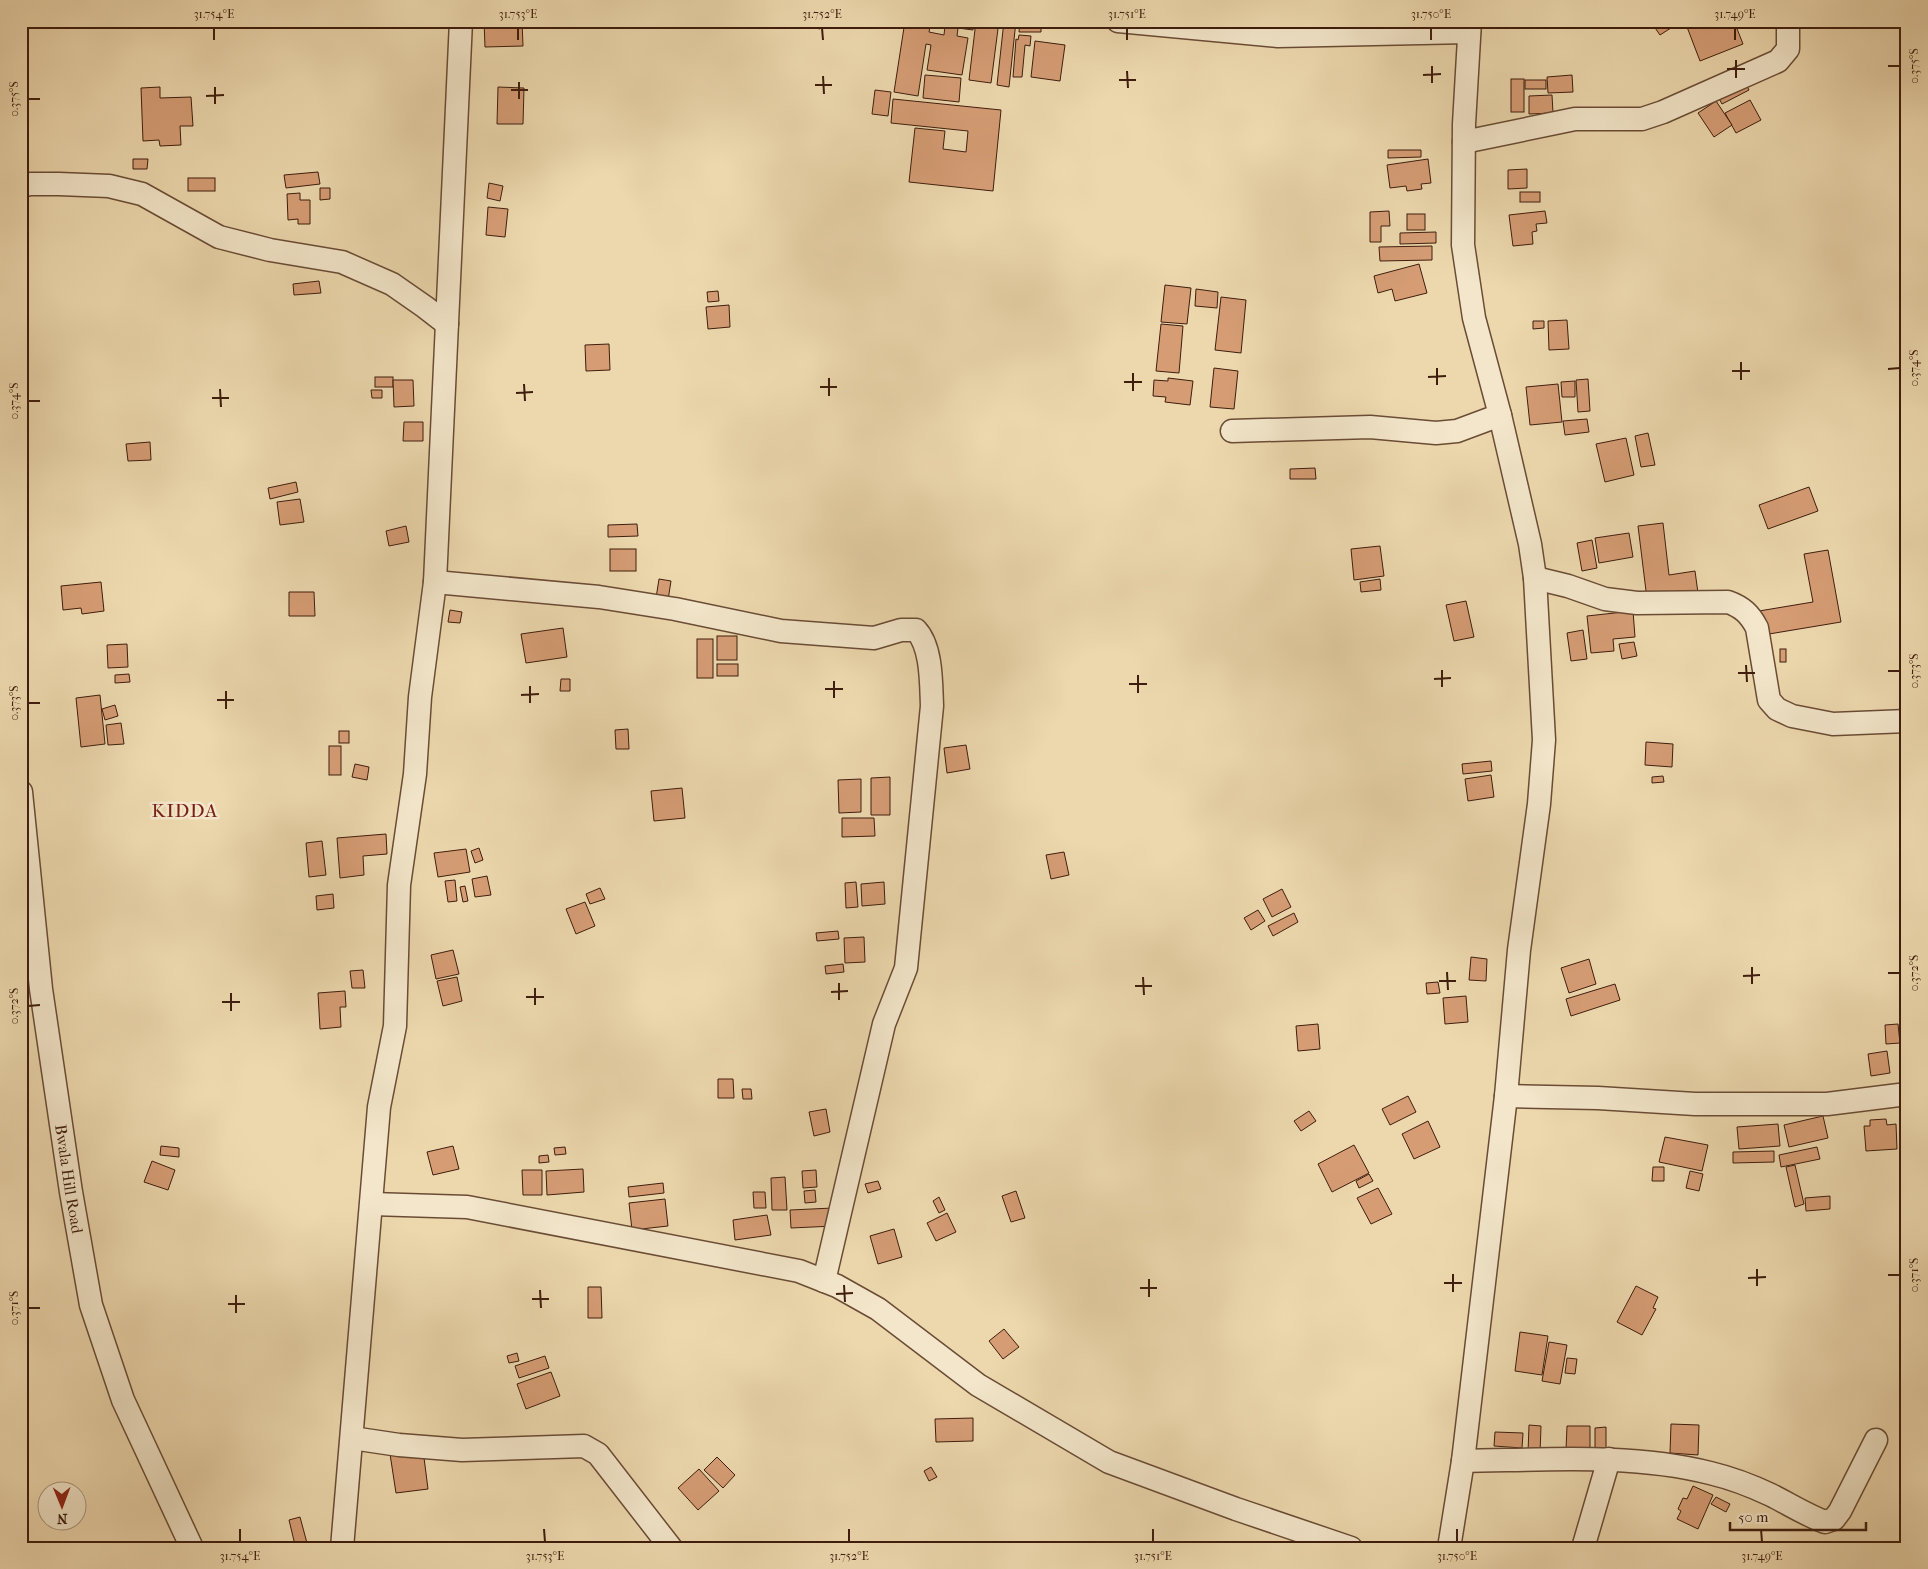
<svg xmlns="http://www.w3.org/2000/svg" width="1928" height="1569" font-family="'IM FELL French Canon',serif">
	<rect width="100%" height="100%" fill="#edd8ae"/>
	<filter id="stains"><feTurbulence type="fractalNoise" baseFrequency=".004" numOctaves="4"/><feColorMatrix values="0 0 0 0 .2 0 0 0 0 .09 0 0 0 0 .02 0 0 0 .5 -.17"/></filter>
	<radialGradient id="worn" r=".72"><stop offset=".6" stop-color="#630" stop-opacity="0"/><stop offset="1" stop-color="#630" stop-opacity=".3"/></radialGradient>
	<g fill="#d69d75" stroke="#3e1d0d">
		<path d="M484 21H522L523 46 485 47Z"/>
		<path d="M783 21H822L820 29Z"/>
		<path d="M905 21H931L929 32 944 35 945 26H942L943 21H974L973 30 958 28 957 36 968 38 962 75 927 70 931 45 926 44 918 96 894 92Z"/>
		<path d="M976 21H999L991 83 969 80Z"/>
		<path d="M1004 21H1016L1009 87 997 85Z"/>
		<path d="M1020 21H1041V32H1019Z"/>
		<path d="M1671 21 1674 26 1660 35 1651 22Z"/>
		<path d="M1701 21H1734L1743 44 1700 61 1687 27Z"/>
		<path d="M1019 35 1031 36 1030 46 1025 45 1022 77H1013L1016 39 1018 40Z"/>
		<path d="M1035 41 1065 45 1060 81 1031 77Z"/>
		<path d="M925 75 961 78 959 102 923 98Z"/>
		<path d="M1572 75 1573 92 1548 93 1547 77Z"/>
		<path d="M1743 78 1749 90 1722 104 1715 91Z"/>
		<rect x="1511" y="79" width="13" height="33"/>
		<rect x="1525" y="80" width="21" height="9"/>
		<path d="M160 87V98L191 97 193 126H180L181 145 160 146 159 140 143 141 141 88Z"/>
		<path d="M498 87 524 88 523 124H497Z"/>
		<path d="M875 90 891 92 888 116 872 114Z"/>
		<path d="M1552 95 1553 113 1529 114V96Z"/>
		<path d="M893 99 1001 110 993 191 909 182 915 128 945 131 943 149 966 152 968 131 891 123Z"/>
		<path d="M1750 100 1761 120 1736 133 1725 113Z"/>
		<path d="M1716 101 1732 125 1714 137 1698 113Z"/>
		<path d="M1388 150H1421V157L1388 158Z"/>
		<path d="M133 159H148L147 169H133Z"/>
		<path d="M1428 159 1431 183 1421 184 1422 189 1407 191 1406 186 1390 188 1387 165Z"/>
		<path d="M1527 169V188L1508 189V170Z"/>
		<path d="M318 172 320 184 286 188 284 175Z"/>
		<rect x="188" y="178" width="27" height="13"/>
		<path d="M489 183 503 186 500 201 487 198Z"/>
		<path d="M320 188H330V199L320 200Z"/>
		<rect x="1520" y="192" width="20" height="10"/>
		<path d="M300 193V200H310V224H298V219L288 220 287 194Z"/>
		<path d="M488 207 508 209 505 237 486 235Z"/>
		<path d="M1389 211 1390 226H1381V242H1370V212Z"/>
		<path d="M1545 211 1547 223 1536 224 1537 231 1532 232 1533 244 1513 246 1509 215Z"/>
		<rect x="1407" y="214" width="18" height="16"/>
		<path d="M1436 232V243L1400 244V233Z"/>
		<path d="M1432 246V260L1380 261 1379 247Z"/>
		<path d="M1419 264 1427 293 1395 301 1392 289 1378 293 1374 276Z"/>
		<path d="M319 281 321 293 294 295 293 284Z"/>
		<path d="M1165 285 1191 288 1187 324 1161 322Z"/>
		<path d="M1196 289 1218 292 1217 308 1195 306Z"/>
		<path d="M718 291 719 301 708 302 707 292Z"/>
		<path d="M1221 297 1246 300 1241 353 1215 350Z"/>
		<path d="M729 305 730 327 708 329 706 307Z"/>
		<path d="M1567 320 1569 349 1549 350 1548 321Z"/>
		<path d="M1533 321H1544V328L1533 329Z"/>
		<path d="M1161 324 1183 326 1179 373 1156 371Z"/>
		<path d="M609 344 610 370 586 371 585 345Z"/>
		<path d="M1214 368 1238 371 1234 409 1210 407Z"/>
		<rect x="375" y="377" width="18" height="10"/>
		<path d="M1168 378 1193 381 1190 405 1165 402 1166 397 1153 396 1154 380 1168 381Z"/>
		<path d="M1588 379 1590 411 1578 412 1576 380Z"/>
		<path d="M393 380H413L414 406 394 407Z"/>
		<path d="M1575 381V397H1562L1561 382Z"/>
		<path d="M1558 384 1562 422 1530 425 1526 387Z"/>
		<path d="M371 390H382V398H372Z"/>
		<path d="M1587 419 1589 432 1565 435 1563 421Z"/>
		<path d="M404 422H423V441H403Z"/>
		<path d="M1648 433 1655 465 1641 467 1635 436Z"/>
		<path d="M1626 438 1634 475 1605 482 1596 444Z"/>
		<path d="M150 442 151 460 128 461 126 444Z"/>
		<path d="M1315 468 1316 479H1290V469Z"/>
		<path d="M296 482 298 492 270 499 268 488Z"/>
		<path d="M1809 487 1818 511 1768 529 1759 505Z"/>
		<path d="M300 499 304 522 280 525 277 502Z"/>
		<path d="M1663 523 1669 575 1695 571 1698 593 1647 599 1638 526Z"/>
		<path d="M637 524 638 536 608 537V525Z"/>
		<path d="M406 526 409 542 389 546 386 531Z"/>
		<path d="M1629 533 1633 557 1599 563 1595 538Z"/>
		<path d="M1592 540 1597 568 1582 571 1577 543Z"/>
		<path d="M1380 546 1384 576 1354 580 1351 549Z"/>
		<rect x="610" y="549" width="26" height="22"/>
		<path d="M1828 550 1841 622 1763 635 1759 611 1813 602 1804 554Z"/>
		<path d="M659 579 671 581 668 600 656 598Z"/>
		<path d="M1380 579 1381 590 1361 592 1360 582Z"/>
		<path d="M101 582 104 611 82 614 81 608 63 610 61 586Z"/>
		<path d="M289 592H314L315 616H289Z"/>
		<path d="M1466 601 1474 637 1454 641 1446 605Z"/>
		<path d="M450 610 462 612 460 623 448 622Z"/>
		<path d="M1633 611 1635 637 1613 639 1614 651 1591 653 1587 616Z"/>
		<path d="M563 628 567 657 526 663 521 634Z"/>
		<path d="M1583 630 1587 659 1571 661 1567 633Z"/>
		<rect x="717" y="636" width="20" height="24"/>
		<rect x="697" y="639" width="16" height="39"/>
		<path d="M1634 642 1637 656 1622 659 1619 644Z"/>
		<path d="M127 644 128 667 108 668 107 645Z"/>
		<rect x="1780" y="649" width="6" height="13"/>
		<rect x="717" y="664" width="21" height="12"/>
		<path d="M129 674 130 682 115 683V675Z"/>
		<path d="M561 679H570V691H560Z"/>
		<path d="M100 695 105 744 81 747 76 698Z"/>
		<path d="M115 705 118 716 105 720 102 709Z"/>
		<path d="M121 723 124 744 108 745 106 725Z"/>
		<path d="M628 729 629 749H616L615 730Z"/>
		<rect x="339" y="731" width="10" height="12"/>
		<path d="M1646 742 1673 744 1672 767 1645 765Z"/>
		<path d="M966 745 970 769 947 773 944 748Z"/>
		<rect x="329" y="746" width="12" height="29"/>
		<path d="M1491 761 1492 771 1463 774 1462 764Z"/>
		<path d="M355 764 369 767 367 780 352 777Z"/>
		<path d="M1491 775 1494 797 1468 801 1465 779Z"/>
		<path d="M1663 776 1664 782 1652 783V777Z"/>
		<path d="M890 777V815H871V778Z"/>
		<path d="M861 779V812L839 813 838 780Z"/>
		<path d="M682 788 685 818 654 821 651 791Z"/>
		<path d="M842 818H874L875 836 842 837Z"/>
		<path d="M386 834 387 854 363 856 364 875 340 878 337 838Z"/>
		<path d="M322 841 326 875 309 877 306 843Z"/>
		<path d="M479 848 483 860 475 863 471 851Z"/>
		<path d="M466 849 470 872 438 877 434 853Z"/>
		<path d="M1064 852 1069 875 1051 879 1046 855Z"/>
		<path d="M487 876 491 895 475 897 472 879Z"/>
		<path d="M455 880 457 901 448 902 445 881Z"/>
		<path d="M856 882 858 907 846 908 845 883Z"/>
		<path d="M884 882 885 904 862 906 861 884Z"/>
		<path d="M465 886 468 901 463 902 460 887Z"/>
		<path d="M600 888 605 899 590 904 586 894Z"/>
		<path d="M1282 889 1291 907 1272 917 1263 899Z"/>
		<path d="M333 894 334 908 317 910 316 896Z"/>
		<path d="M585 902 595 926 576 934 566 909Z"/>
		<path d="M1258 910 1265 921 1251 930 1244 918Z"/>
		<path d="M1294 913 1298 922 1273 936 1268 926Z"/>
		<path d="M838 931 839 939 817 941 816 933Z"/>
		<path d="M864 937 865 962 845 963 844 938Z"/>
		<path d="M453 950 459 974 436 979 431 955Z"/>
		<path d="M1471 957 1487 959 1486 981 1469 980Z"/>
		<path d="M1589 959 1596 984 1569 993 1561 968Z"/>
		<path d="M843 964 844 972 826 974 825 966Z"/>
		<path d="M363 970 365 988H352L350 971Z"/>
		<path d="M457 977 462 1001 443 1006 437 981Z"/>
		<path d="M1438 982 1440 993 1427 994 1426 983Z"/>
		<path d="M1615 984 1620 1000 1571 1016 1566 999Z"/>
		<path d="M345 991 346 1007H340L341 1027 320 1029 318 993Z"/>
		<path d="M1466 996 1468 1022 1445 1024 1443 998Z"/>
		<path d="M1318 1024 1320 1049 1298 1051 1296 1026Z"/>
		<path d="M1898 1024 1900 1043 1886 1044 1885 1025Z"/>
		<path d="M1887 1051 1890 1073 1871 1076 1868 1054Z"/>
		<path d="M718 1079H733L734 1098H718Z"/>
		<path d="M742 1089H751L752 1099H743Z"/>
		<path d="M1408 1096 1416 1112 1390 1125 1382 1109Z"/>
		<path d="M826 1109 830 1132 814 1136 809 1112Z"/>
		<path d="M1309 1111 1316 1121 1301 1131 1294 1121Z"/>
		<path d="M1823 1116 1828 1138 1789 1147 1784 1125Z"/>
		<path d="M1886 1119 1887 1125 1896 1124 1897 1149 1866 1151 1864 1126H1870V1120Z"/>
		<path d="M1428 1121 1440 1147 1414 1159 1402 1134Z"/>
		<path d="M1778 1124 1780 1146 1739 1149 1737 1127Z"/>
		<path d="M1665 1137 1708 1145 1702 1171 1659 1162Z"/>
		<path d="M1354 1145 1369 1173 1332 1192 1318 1164Z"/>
		<path d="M161 1146 179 1148V1157L160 1155Z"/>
		<path d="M453 1146 459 1169 433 1175 427 1152Z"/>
		<path d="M565 1147 566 1154 555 1155 554 1148Z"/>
		<path d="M1817 1147 1820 1159 1781 1167 1779 1155Z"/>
		<path d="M1774 1151V1162L1733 1163V1152Z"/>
		<path d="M548 1155 549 1162 539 1163V1156Z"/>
		<path d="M152 1161 175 1170 168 1190 144 1182Z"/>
		<path d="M1795 1165 1804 1204 1795 1207 1786 1167Z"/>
		<path d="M1653 1167H1664V1181H1652Z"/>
		<path d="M583 1169 584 1192 547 1195 546 1171Z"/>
		<path d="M522 1170H542V1195H523Z"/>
		<path d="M816 1170 817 1187 803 1188 802 1171Z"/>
		<path d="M1690 1171 1703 1174 1699 1191 1686 1188Z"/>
		<path d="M1369 1174 1373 1181 1359 1188 1356 1181Z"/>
		<path d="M785 1177 787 1210H772L771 1178Z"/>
		<path d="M878 1181 881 1189 868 1193 865 1184Z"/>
		<path d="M663 1183 664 1193 629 1197 628 1187Z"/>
		<path d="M1378 1188 1392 1214 1371 1224 1357 1198Z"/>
		<path d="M815 1190 816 1202 805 1203 804 1191Z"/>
		<path d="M1016 1191 1025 1218 1011 1222 1002 1196Z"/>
		<path d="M753 1192H765L766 1208H754Z"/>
		<path d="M1830 1196V1209L1806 1211 1805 1198Z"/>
		<path d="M939 1197 945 1210 939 1213 933 1201Z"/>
		<path d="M665 1199 668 1226 632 1230 629 1203Z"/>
		<path d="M833 1208 834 1226 791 1228 790 1210Z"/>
		<path d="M947 1213 956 1232 936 1241 927 1223Z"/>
		<path d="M767 1215 771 1235 735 1240 733 1220Z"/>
		<path d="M894 1229 902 1257 878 1264 870 1236Z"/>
		<path d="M1636 1286 1658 1297 1653 1308 1656 1309 1642 1335 1617 1322Z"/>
		<path d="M588 1287H601L602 1318H588Z"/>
		<path d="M1004 1329 1019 1347 1003 1359 989 1341Z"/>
		<path d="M1520 1332 1548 1336 1542 1375 1515 1371Z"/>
		<path d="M1549 1342 1567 1345 1560 1384 1542 1381Z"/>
		<path d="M517 1353 519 1361 509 1363 507 1356Z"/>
		<path d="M545 1356 549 1368 519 1378 515 1366Z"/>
		<path d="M1567 1358 1577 1359 1575 1374 1565 1373Z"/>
		<path d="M551 1372 560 1396 526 1409 517 1384Z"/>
		<path d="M973 1418V1441L936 1442 935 1419Z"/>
		<path d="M1671 1424 1699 1425 1698 1455 1670 1453Z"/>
		<path d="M1529 1425 1541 1426 1540 1454 1528 1453Z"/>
		<path d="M1567 1426H1590V1450H1566Z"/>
		<path d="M1606 1427V1453H1595V1428Z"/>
		<path d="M1495 1432 1523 1433 1522 1448 1494 1446Z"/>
		<path d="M423 1450 428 1489 396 1493 390 1454Z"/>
		<path d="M717 1457 735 1475 723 1488 704 1470Z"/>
		<path d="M931 1467 937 1477 929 1481 924 1471Z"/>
		<path d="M699 1469 719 1491 698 1510 678 1488Z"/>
		<path d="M1693 1486 1713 1495 1698 1529 1677 1519 1681 1511 1678 1509 1683 1498 1687 1499Z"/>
		<path d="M1716 1497 1730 1504 1726 1512 1711 1504Z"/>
		<path d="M300 1517 307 1543 295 1545 289 1520Z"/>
	</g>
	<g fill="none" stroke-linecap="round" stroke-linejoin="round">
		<g stroke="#6a4c35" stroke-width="25">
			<g id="minor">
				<path d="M1118 21 1278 36 1469 32"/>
				<path d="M1464 142 1575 119H1642L1663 112 1778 61 1788 49V21"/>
				<path d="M21 186 30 184H59L109 186 142 194 219 237 270 250 342 262 392 284 425 307 447 324"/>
				<path d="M1232 431 1370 427 1436 433 1457 431 1500 415"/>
				<path d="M1535 578 1568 586 1605 599 1637 603 1728 602C1742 607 1750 614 1757 628L1769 700 1777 709 1792 716 1833 724 1907 721"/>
				<path d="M435 582 599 597 675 609 781 631 874 638 901 630H916C932 647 931 683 932 706L906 968 884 1024 824 1281"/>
				<path id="s1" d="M21 792 41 989 71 1192 91 1305 123 1400 192 1548"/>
				<path d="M1506 1096 1598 1098 1695 1104H1827L1907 1094"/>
				<path d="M372 1204 467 1207 799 1271 837 1286 878 1309 978 1385 1109 1462 1236 1509 1351 1548"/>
				<path d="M352 1438 399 1445 462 1450 584 1446 598 1454 671 1548"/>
				<path d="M1463 1461C1544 1460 1631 1453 1710 1473 1731 1478 1752 1486 1771 1495 1789 1504 1806 1515 1825 1522L1834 1519 1840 1511 1876 1440"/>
				<path d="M342 1548 379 1107 395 1026 399 885 415 774 420 697 435 582 461 21"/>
				<path d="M1449 1548 1463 1461 1506 1096 1519 950 1539 804 1544 740 1535 578 1530 544 1500 415 1474 318 1463 245 1464 124 1470 21"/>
				<path d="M1583 1548 1609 1459"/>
			</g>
		</g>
		<use href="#minor" stroke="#f3e6ca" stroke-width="22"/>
	</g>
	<path fill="none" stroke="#3e1d0d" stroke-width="2" d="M214 28V40M518 28V40M822 28 823 40M1127 28V40M1431 28V40M1735 28V40M1736 60V78M1432 66V83M1888 66H1900M1727 69H1745M1127 71 1128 88M1423 75 1441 74M823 76 824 94M1119 80H1136M519 82V99M815 85H832M215 87V104M511 90H528M206 96 224 95M28 99H40M1741 362V380M1437 368V385M1888 369 1900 368M1732 371H1750M1133 373V391M1428 377 1446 376M829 378V396M1124 382H1142M524 384 525 401M820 387H837M220 389 221 407M516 393 533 392M212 398H229M28 401H40M1746 665 1747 682M1442 670V687M1888 671H1900M1738 673H1755M1138 675V693M1434 679 1451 678M834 681V698M1129 684H1147M530 686V703M825 689H843M226 691V709M521 695 539 694M217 700H234M28 703H40M1752 967V984M1447 972 1448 990M1888 973H1900M1743 976 1760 975M1143 977 1144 995M1439 981H1456M839 983V1000M1135 986H1152M535 988V1005M831 992 848 991M231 993V1011M526 997H544M222 1002H240M28 1006 40 1005M1757 1269V1286M1453 1274V1292M1888 1275H1900M1748 1278 1766 1277M1149 1279V1297M1444 1283H1462M844 1285 845 1302M1140 1288H1157M540 1290 541 1308M836 1294 853 1293M236 1295V1313M532 1299H549M228 1304H245M28 1308H40M240 1529V1542M544 1529 545 1542M849 1529V1542M1153 1529V1542M1457 1529V1542M1761 1529 1762 1542"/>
	<g text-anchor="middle" stroke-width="5" stroke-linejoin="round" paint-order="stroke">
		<g font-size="16" fill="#3e1d0d" stroke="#f3e6ca">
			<text dy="6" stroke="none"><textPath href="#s1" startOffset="390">Bwala Hill Road</textPath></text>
		</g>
		<g font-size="19" letter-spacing="1" fill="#7a1f14" stroke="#f3e6ca">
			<text x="185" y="817">KIDDA</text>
		</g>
	</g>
	<rect width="1928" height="1569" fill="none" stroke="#edd8ae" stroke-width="55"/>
	<g transform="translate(62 1506) rotate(179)"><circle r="24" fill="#f3e6ca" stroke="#ab967e"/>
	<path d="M0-4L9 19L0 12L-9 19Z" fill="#8f2418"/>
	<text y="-8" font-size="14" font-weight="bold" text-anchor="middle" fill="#3e1d0d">N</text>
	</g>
	<path d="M1730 1522v8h136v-8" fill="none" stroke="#3e1d0d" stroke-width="2.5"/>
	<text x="1738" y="1522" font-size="15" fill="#3e1d0d" stroke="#f3e6ca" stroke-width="4" paint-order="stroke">50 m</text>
	<rect x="28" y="28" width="1872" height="1514" fill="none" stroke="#3e1d0d" stroke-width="2"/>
	<g font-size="12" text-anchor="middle" fill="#3e1d0d">
		<text x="214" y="18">31.754°E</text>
		<text x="518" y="18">31.753°E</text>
		<text x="822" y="18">31.752°E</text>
		<text x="1127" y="18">31.751°E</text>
		<text x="1431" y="18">31.750°E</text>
		<text x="1735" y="18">31.749°E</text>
		<text transform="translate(1914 66) rotate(-90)" y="4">0.375°S</text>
		<text transform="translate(14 99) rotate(-90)" y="4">0.375°S</text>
		<text transform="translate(1914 368) rotate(-90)" y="4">0.374°S</text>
		<text transform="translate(14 401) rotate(-90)" y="4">0.374°S</text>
		<text transform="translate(1914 671) rotate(-90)" y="4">0.373°S</text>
		<text transform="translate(14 703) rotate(-90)" y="4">0.373°S</text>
		<text transform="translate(1914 973) rotate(-90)" y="4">0.372°S</text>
		<text transform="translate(14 1006) rotate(-90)" y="4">0.372°S</text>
		<text transform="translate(1914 1275) rotate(-90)" y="4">0.371°S</text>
		<text transform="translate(14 1308) rotate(-90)" y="4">0.371°S</text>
		<text x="240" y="1560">31.754°E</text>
		<text x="545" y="1560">31.753°E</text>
		<text x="849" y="1560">31.752°E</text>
		<text x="1153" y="1560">31.751°E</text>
		<text x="1457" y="1560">31.750°E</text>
		<text x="1762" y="1560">31.749°E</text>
	</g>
	<rect width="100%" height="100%" filter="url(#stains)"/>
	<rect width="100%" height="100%" fill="url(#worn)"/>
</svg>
